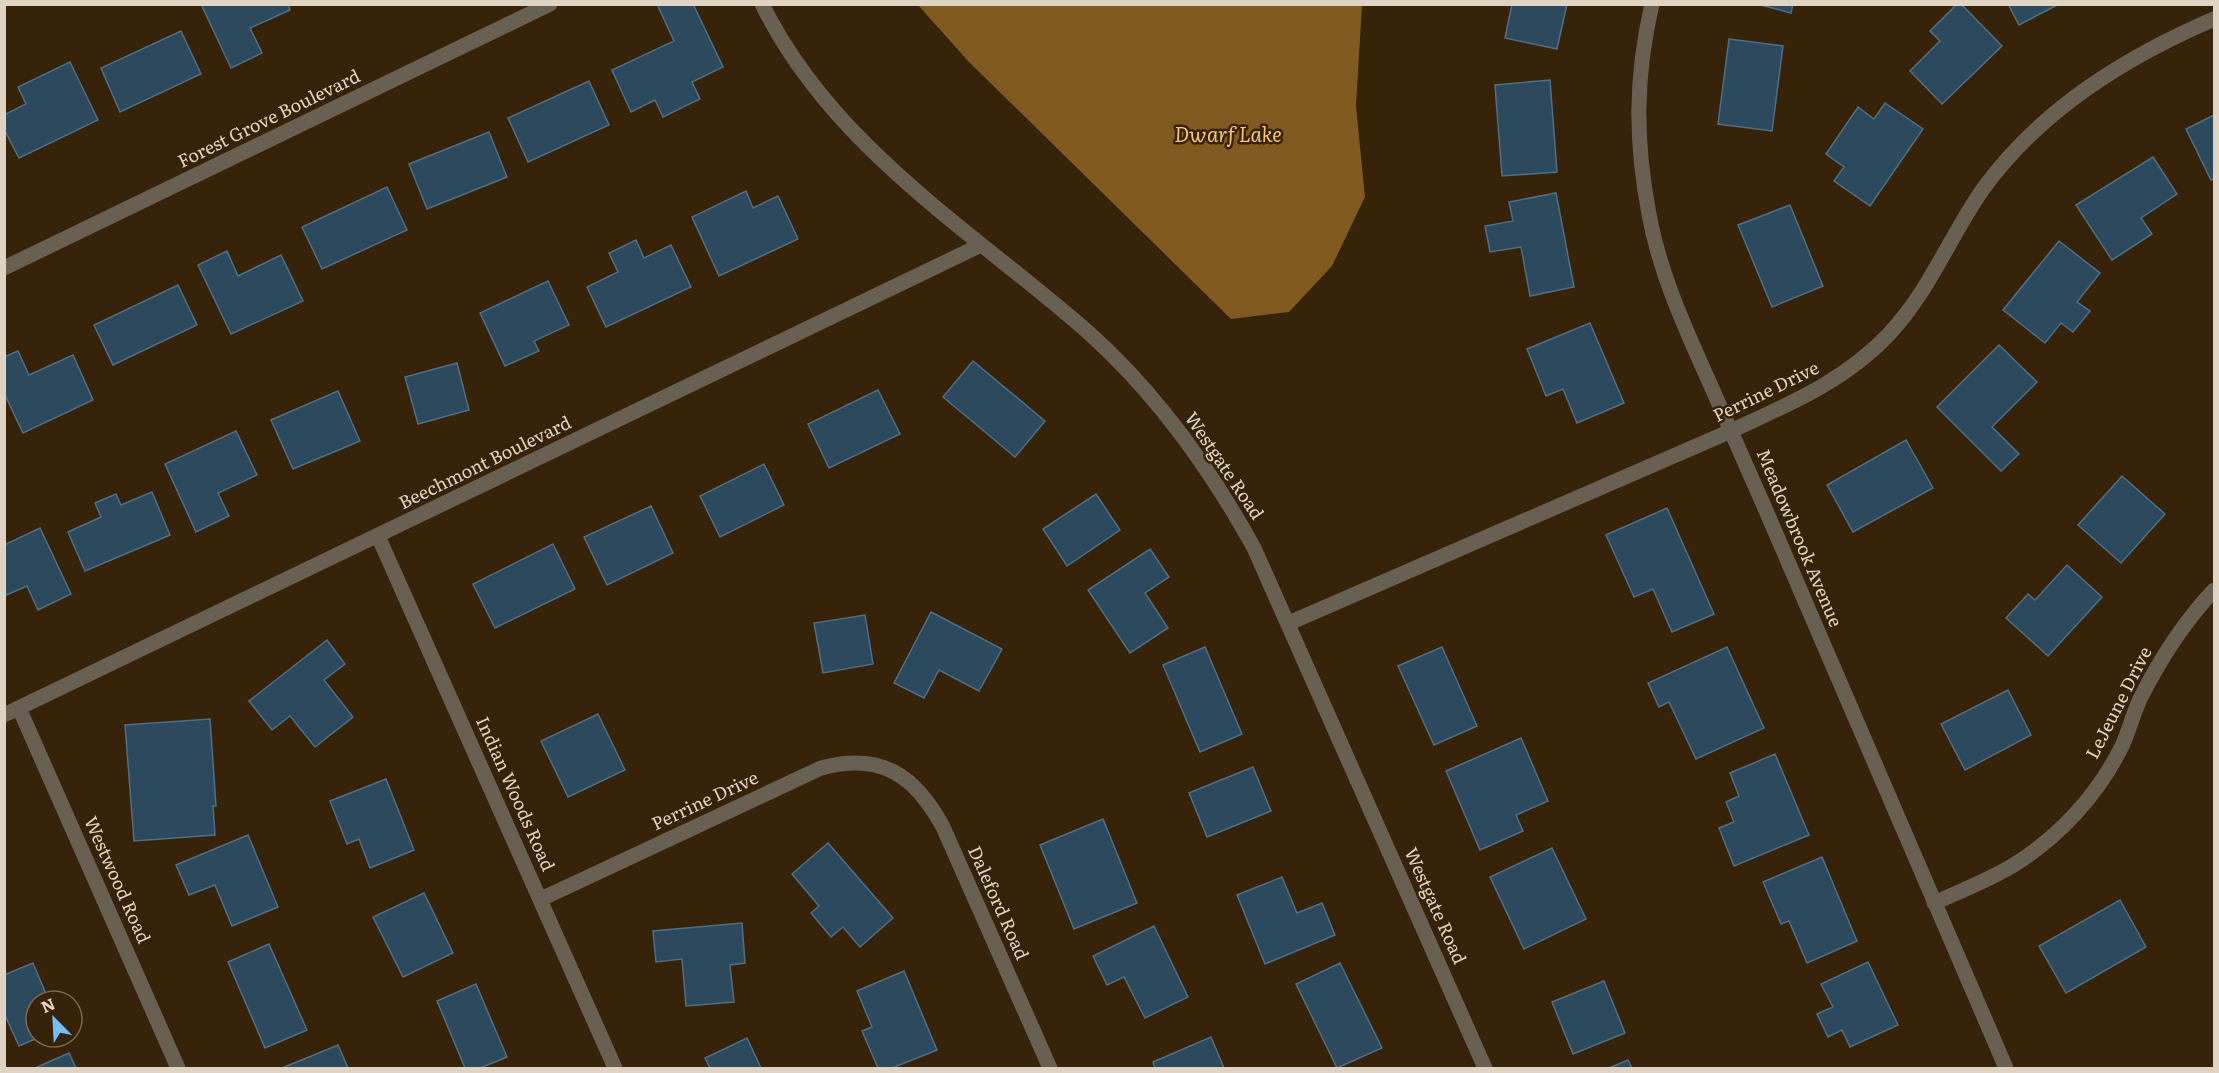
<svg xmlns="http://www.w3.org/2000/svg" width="2219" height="1073" font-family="Literata,serif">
	<rect width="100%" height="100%" fill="#362309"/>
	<path fill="#815a21" d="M918 5H1362L1356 106 1365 197 1332 266 1289 312 1231 319 968 61Z"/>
	<g fill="#2d495e" stroke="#516f84" stroke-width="1.5">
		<path d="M201 4H288L290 10 250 28 262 53 231 68Z"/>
		<path d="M657 4H693L723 67 692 82 700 99 663 117 655 100 631 112 612 70 674 41Z"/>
		<path d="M1512 4H1567L1557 49 1505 38Z"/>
		<path d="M1757 4H1793L1791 13Z"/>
		<path d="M1957 4H1961L2002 46 1942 104 1910 71 1940 41 1930 31Z"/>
		<path d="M2008 4H2059L2019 25Z"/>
		<path d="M181 31 201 74 120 112 101 68Z"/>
		<path d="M1729 39 1783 46 1772 131 1718 124Z"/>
		<path d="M70 62 98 120 19 158 4 129V115L26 104 18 87Z"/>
		<path d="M1550 80 1557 172 1502 176 1495 85Z"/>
		<path d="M589 81 609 125 528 162 508 118Z"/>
		<path d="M1885 103 1923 129 1870 206 1834 181 1844 167 1826 154 1858 107 1874 119Z"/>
		<path d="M2214 115V179L2211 180 2186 129Z"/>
		<path d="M489 132 507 177 427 209 409 164Z"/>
		<path d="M2153 157 2177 194 2141 218 2152 234 2112 260 2076 205Z"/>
		<path d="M387 187 407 230 322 269 302 227Z"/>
		<path d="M746 191 753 208 778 196 798 239 719 276 692 217Z"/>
		<path d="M1556 193 1574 287 1530 296 1521 247 1490 252 1485 226 1513 221 1509 202Z"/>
		<path d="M1790 205 1823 286 1772 307 1738 225Z"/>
		<path d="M636 240 644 258 671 245 691 287 606 327 587 287 618 272 609 253Z"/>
		<path d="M2059 241 2100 273 2077 302 2090 311 2073 332 2061 323 2045 343 2003 310Z"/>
		<path d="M227 251 238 276 281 255 303 301 231 334 198 265Z"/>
		<path d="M548 281 569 325 534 341 539 351 505 366 480 313Z"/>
		<path d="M178 285 197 325 113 365 94 325Z"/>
		<path d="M1590 323 1624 403 1577 423 1563 389 1546 396 1527 349Z"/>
		<path d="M1999 345 2037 382 1992 427 2019 454 2001 471 1937 407Z"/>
		<path d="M18 351 29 375 73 355 93 400 23 433 4 393V357Z"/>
		<path d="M973 361 1045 421 1015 457 943 397Z"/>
		<path d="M457 363 469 410 418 424 405 377Z"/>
		<path d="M878 390 900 434 829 468 808 424Z"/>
		<path d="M338 391 360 441 293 469 271 420Z"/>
		<path d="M236 431 257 475 218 493 229 516 196 532 165 464Z"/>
		<path d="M1906 440 1933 488 1853 532 1827 485Z"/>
		<path d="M764 464 784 505 720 537 700 496Z"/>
		<path d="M2122 476 2165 514 2121 563 2078 525Z"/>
		<path d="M152 492 170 535 85 571 68 532 101 517 95 503 116 494 121 505Z"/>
		<path d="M1096 494 1120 530 1067 566 1043 529Z"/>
		<path d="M651 506 673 553 607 585 584 537Z"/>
		<path d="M1667 508 1714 614 1672 632 1653 589 1634 597 1606 535Z"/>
		<path d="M40 528 71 594 38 610 27 586 4 596V545Z"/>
		<path d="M553 544 575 589 495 628 473 584Z"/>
		<path d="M1150 549 1169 577 1145 593 1168 628 1130 653 1088 590Z"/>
		<path d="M2067 565 2102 597 2048 656 2006 618 2028 594 2035 600Z"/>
		<path d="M931 612 1002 649 979 691 939 670 924 698 894 683Z"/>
		<path d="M865 615 873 664 823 673 814 623Z"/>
		<path d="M327 640 345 664 324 680 353 717 315 747 290 716 272 730 249 701Z"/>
		<path d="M1205 647 1242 734 1200 752 1163 665Z"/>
		<path d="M1442 647 1477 726 1434 745 1398 666Z"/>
		<path d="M1727 647 1764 728 1696 759 1669 702 1659 707 1648 683Z"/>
		<path d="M2008 690 2031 735 1965 770 1941 724Z"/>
		<path d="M598 714 625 770 568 797 541 741Z"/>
		<path d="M210 719 216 806H213L215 835 134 841 125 725Z"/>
		<path d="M1521 738 1548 801 1516 815 1523 831 1480 850 1446 771Z"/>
		<path d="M1775 754 1809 835 1734 866 1719 828 1734 822 1726 802 1739 796 1730 773Z"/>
		<path d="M1253 767 1271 811 1207 837 1189 793Z"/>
		<path d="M386 779 414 850 370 868 359 839 347 844 330 801Z"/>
		<path d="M1103 819 1137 903 1074 929 1040 845Z"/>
		<path d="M248 835 278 907 232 926 215 885 189 895 176 865Z"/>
		<path d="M828 843 893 918 860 947 843 927 831 937 811 913 819 906 792 874Z"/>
		<path d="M1552 848 1586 919 1524 949 1490 877Z"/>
		<path d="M1822 857 1857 941 1807 963 1789 921 1781 924 1763 882Z"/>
		<path d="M1282 877 1297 913 1322 903 1335 935 1265 964 1237 895Z"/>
		<path d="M424 893 453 953 403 977 373 917Z"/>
		<path d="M2120 900 2146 947 2066 993 2039 946Z"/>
		<path d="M742 923 745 963 730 965 734 1002 686 1006 682 959 656 962 653 931Z"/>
		<path d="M1154 926 1188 997 1145 1018 1124 977 1107 985 1093 956Z"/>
		<path d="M269 944 307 1030 265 1048 228 962Z"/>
		<path d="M1868 962 1898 1025 1850 1047 1842 1030 1828 1037 1817 1014 1833 1007 1821 984Z"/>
		<path d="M33 963 49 1001H36V1037H40L19 1046 4 1013V975Z"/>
		<path d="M1340 963 1382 1048 1337 1068 1296 984Z"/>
		<path d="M904 971 937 1050 892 1068H878L862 1031 872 1027 857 991Z"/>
		<path d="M1604 981 1625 1033 1573 1054 1552 1002Z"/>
		<path d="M476 984 507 1057 480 1068H465L437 1001Z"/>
		<path d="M1211 1037 1224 1068H1155L1153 1062Z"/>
		<path d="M747 1038 761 1068H710L705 1058Z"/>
		<path d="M338 1045 348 1068H282Z"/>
		<path d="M69 1053 76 1068H35Z"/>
		<path d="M1628 1060 1632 1068H1609Z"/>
	</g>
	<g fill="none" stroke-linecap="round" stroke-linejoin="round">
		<g stroke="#696054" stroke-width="15">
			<path d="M762 4C833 148 973 231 1089 333 1157 394 1210 468 1254 548L1485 1068"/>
			<path d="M1652 4C1635 78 1635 140 1649 214 1660 275 1686 330 1711 386 1729 426 1746 466 1764 506 1844 694 1924 882 2006 1068"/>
			<path d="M4 268 550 4"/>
			<path d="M378 536 615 1068"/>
			<path d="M1289 623 1731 431C1789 404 1845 381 1889 334 1929 292 1950 236 1983 189 2041 109 2126 57 2214 19"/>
			<path d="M19 708 178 1068"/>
			<path d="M4 715 981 245"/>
			<path d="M541 899 821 768C881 752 915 775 943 827L1050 1068"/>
			<path d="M1934 903C1960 891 1987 881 2012 866 2058 838 2098 795 2122 746 2129 731 2133 714 2140 699 2160 659 2184 622 2214 590"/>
		</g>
	</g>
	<g text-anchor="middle" stroke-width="5" stroke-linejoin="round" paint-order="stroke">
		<g font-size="18" fill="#dfd3c4" stroke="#362309">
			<text transform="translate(269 119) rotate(-26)" y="6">Forest Grove Boulevard</text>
			<text transform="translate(1766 392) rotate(-26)" y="6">Perrine Drive</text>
			<text transform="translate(485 463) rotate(-26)" y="6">Beechmont Boulevard</text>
			<text transform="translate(1224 466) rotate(56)" y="6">Westgate Road</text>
			<text transform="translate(1799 538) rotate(67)" y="6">Meadowbrook Avenue</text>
			<text transform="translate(2119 703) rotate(-63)" y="6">LeJeune Drive</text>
			<text transform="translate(515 794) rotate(66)" y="6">Indian Woods Road</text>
			<text transform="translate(705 801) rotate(-25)" y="6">Perrine Drive</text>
			<text transform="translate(117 880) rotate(66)" y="6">Westwood Road</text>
			<text transform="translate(998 903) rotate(66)" y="6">Daleford Road</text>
			<text transform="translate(1435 906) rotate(66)" y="6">Westgate Road</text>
		</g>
		<g font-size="20" font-style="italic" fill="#fbc378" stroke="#362309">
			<text x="1228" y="142">Dwarf Lake</text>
		</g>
	</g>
	<rect width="2219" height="1073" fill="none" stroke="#dfd3c4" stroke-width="12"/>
	<g transform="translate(54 1019) rotate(336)"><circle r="28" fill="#362309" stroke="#7a6954" stroke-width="1.5"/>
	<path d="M0-4.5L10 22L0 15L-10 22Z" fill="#73c0f6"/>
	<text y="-9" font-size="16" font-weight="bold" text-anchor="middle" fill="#dfd3c4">N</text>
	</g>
</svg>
